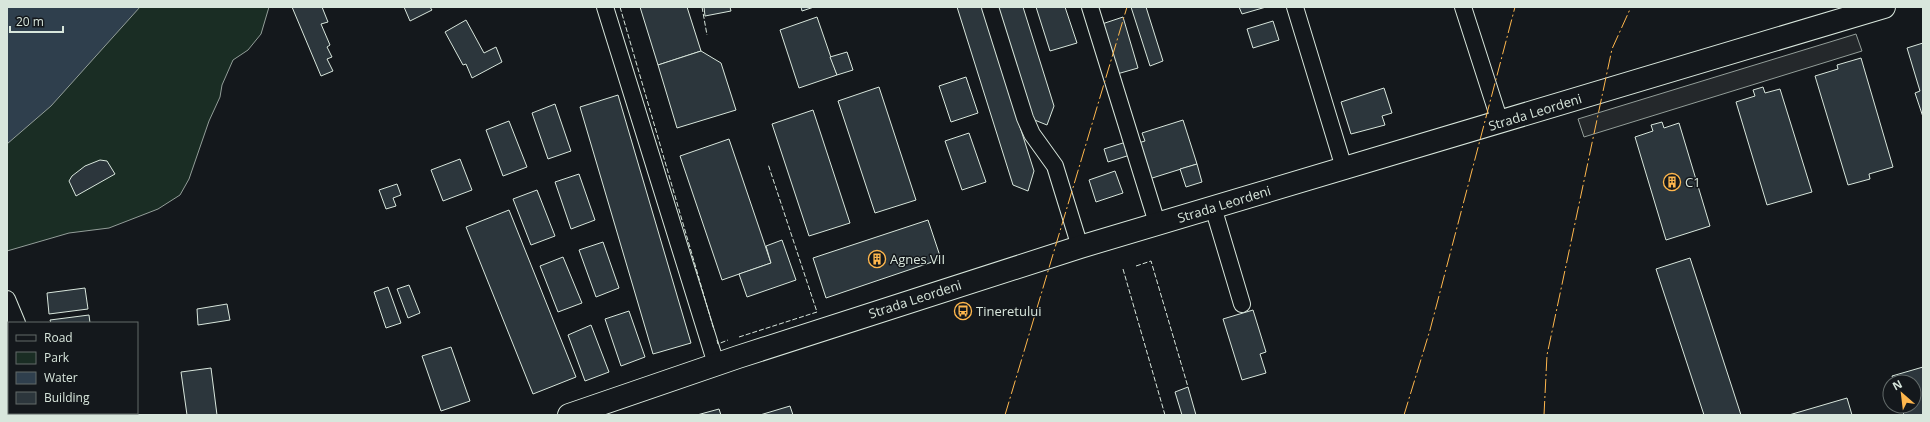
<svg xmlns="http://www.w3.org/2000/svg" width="1930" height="422" font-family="'Open Sans',sans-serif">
	<rect width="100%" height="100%" fill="#14181c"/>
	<path fill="#1a2d24" stroke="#939e99" d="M7 7H269L261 34 248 50 233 60 222 85 220 97 209 121 189 179 180 195 158 209 109 228 69 233 7 251Z"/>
	<path fill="#24282b" stroke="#939e99" d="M1856 34 1862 51 1584 137 1578 119Z"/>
	<path fill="#2f3f4d" stroke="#939e99" d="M7 7H140L51 106 7 144Z"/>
	<g fill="#2c363c" stroke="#d8e6dc">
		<path d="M292 7H322L328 22 321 24 330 45 327 47 332 57 327 59 333 71 321 76Z"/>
		<path d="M404 7H430L432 10 410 21Z"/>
		<path d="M640 7H687L701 51 658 65Z"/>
		<path d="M704 7H730L731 11 705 16Z"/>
		<path d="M801 7H814L802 11Z"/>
		<path d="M957 7H982L1034 171 1028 191 1013 185Z"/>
		<path d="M996 7H1023L1054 106 1047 125 1032 119Z"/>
		<path d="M1036 7H1065L1077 43 1050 51Z"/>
		<path d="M1131 7H1146L1163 61 1150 66Z"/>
		<path d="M1239 7H1266L1242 14Z"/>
		<path d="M817 17 837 75 799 88 780 30Z"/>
		<path d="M1123 17 1138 68 1117 74 1102 24Z"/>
		<path d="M466 20 484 53 496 47 502 62 472 78 466 64 463 65 445 32Z"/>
		<path d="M1273 21 1279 40 1253 48 1247 29Z"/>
		<path d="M1923 43V117L1915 93 1920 91 1907 48Z"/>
		<path d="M701 51 721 63 736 110 677 128 658 65Z"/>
		<path d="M847 52 853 70 837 75 830 57Z"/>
		<path d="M1861 58 1893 167 1869 174 1870 179 1848 185 1815 76 1838 69 1837 65Z"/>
		<path d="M966 77 978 113 951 122 939 86Z"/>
		<path d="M879 87 916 200 875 213 838 101Z"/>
		<path d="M1763 87 1765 93 1780 89 1812 192 1767 205 1736 102 1755 96 1753 90Z"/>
		<path d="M1384 88 1392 113 1382 116 1385 125 1351 134 1341 102Z"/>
		<path d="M618 95 691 343 653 354 580 107Z"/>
		<path d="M555 104 571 151 548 159 532 113Z"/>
		<path d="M813 110 850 223 809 236 772 124Z"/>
		<path d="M1183 120 1197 164 1149 179 1138 143 1145 141 1142 133Z"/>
		<path d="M509 121 527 167 503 176 486 130Z"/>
		<path d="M1662 122 1664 128 1679 123 1710 226 1666 240 1635 137 1653 131 1651 125Z"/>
		<path d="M969 133 986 182 962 190 945 141Z"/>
		<path d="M729 139 771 263 722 280 680 156Z"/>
		<path d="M1126 142 1130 155 1108 162 1104 149Z"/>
		<path d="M460 159 472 190 443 201 431 170Z"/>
		<path d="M100 160 107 161 115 174 76 196 69 181 72 176 85 166Z"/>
		<path d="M1197 164 1202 182 1186 187 1180 169Z"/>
		<path d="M1115 171 1123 193 1096 202 1089 180Z"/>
		<path d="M579 174 595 220 571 229 555 182Z"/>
		<path d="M397 184 401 195 393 198 396 206 386 209 379 190Z"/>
		<path d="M537 190 555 236 531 245 513 199Z"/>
		<path d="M509 210 576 377 533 394 466 227Z"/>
		<path d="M928 220 941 259 826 298 813 258Z"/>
		<path d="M782 240 796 280 747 297 739 274 771 263 766 246Z"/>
		<path d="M603 242 619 288 596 297 579 250Z"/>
		<path d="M563 257 582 303 558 312 540 266Z"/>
		<path d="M1690 258 1741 415H1704L1656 269Z"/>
		<path d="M409 285 420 313 408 318 397 289Z"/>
		<path d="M388 287 401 323 386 328 374 292Z"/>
		<path d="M85 288 88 309 49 314 47 293Z"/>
		<path d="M227 304 230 320 198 325 197 309Z"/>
		<path d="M1253 310 1266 352 1260 354 1266 373 1242 380 1223 319Z"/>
		<path d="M629 311 645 357 621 366 605 319Z"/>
		<path d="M89 315 90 323H51L50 320Z"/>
		<path d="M591 325 609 372 585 381 568 335Z"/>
		<path d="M451 347 470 401 441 411 422 356Z"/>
		<path d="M1923 367V415H1904L1901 406H1914V382H1894L1892 376Z"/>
		<path d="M211 368 217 415H187L181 372Z"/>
		<path d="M1188 387 1196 415H1182L1175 392Z"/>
		<path d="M1847 398 1852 415H1789Z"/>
		<path d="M790 406 793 415H760Z"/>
		<path d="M719 409 721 415H697Z"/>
	</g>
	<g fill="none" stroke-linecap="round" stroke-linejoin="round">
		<g stroke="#d8e6dc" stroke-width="18">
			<g id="minor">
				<path d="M605 7 716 364"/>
				<path d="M990 7 1025 118 1032 134 1055 166 1080 247"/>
				<path d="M1090 7 1157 223"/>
				<path d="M1295 7 1344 168"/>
				<path d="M1463 7 1500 122"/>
				<path d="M1213 207 1242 304"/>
				<path d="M7 299 17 323"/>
				<path d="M47 415V413"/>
			</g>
		</g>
		<g stroke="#d8e6dc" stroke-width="24">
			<path id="secondary" d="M569 415 738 357 1080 247 1884 7"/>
		</g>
		<use href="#minor" stroke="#14181c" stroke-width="16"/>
		<use href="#secondary" stroke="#14181c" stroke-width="22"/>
		<g stroke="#d8e6dc" stroke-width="1" stroke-dasharray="5 2" stroke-linecap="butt">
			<path d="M620 7 714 330"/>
			<path d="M702 7 707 35"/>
			<path d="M1136 266 1151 261 1188 387"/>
			<path d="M1123 269 1165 415"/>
			<path d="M739 337 817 312 768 164"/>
			<path d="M717 340 718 344 728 340"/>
		</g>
		<g stroke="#ffb74d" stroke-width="1" stroke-dasharray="14 3 2 3" stroke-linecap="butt">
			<path d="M1005 415 1127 7"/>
			<path d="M1404 415 1430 330 1515 7"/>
			<path d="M1544 415 1547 355 1612 49 1631 7"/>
		</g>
	</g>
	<defs>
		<g id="building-ring" transform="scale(0.9)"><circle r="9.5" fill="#14181c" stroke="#ffb74d" stroke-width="1.5"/><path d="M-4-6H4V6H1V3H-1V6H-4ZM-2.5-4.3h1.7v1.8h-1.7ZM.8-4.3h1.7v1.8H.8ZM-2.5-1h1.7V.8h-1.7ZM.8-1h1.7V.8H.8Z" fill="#ffb74d"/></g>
		<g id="bus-ring" transform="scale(0.9)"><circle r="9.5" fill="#14181c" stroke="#ffb74d" stroke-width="1.5"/><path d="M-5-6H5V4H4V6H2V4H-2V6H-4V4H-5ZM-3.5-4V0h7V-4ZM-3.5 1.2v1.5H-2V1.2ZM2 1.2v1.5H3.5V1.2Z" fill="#ffb74d"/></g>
	</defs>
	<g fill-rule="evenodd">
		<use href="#building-ring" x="1672" y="182"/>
		<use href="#building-ring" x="877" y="259"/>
		<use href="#bus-ring" x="963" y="311"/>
	</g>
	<g text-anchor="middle" stroke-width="3" stroke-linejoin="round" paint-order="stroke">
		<g font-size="13" fill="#d8e6dc" stroke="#14181c">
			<text transform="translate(1535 112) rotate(-17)" y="5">Strada Leordeni</text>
			<text transform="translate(1224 204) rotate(-17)" y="5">Strada Leordeni</text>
			<text transform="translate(915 299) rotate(-18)" y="5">Strada Leordeni</text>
		</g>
		<g font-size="13" fill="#d8e6dc" stroke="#14181c" text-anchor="start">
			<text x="1685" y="187">C1</text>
			<text x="890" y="264">Agnes VII</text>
			<text x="976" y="316">Tineretului</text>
		</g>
	</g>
	<rect width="1930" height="422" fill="none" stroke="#d8e6dc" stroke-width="16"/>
	<rect x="8" y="322" width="130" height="92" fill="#14181c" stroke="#626a69"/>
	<rect x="16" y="335" width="20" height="6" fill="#14181c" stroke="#626a69"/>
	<text x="44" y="342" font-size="12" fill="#d8e6dc">Road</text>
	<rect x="16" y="352" width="20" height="12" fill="#1a2d24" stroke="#626a69"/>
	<text x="44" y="362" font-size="12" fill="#d8e6dc">Park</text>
	<rect x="16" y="372" width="20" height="12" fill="#2f3f4d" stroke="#626a69"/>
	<text x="44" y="382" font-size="12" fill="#d8e6dc">Water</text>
	<rect x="16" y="392" width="20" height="12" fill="#2c363c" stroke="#626a69"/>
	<text x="44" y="402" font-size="12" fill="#d8e6dc">Building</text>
	<g transform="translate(1902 394) rotate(332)"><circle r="19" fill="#14181c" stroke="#626a69"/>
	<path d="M0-3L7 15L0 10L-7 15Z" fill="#ffb74d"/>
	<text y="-6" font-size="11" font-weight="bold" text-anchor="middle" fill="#d8e6dc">N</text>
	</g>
	<path d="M10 26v6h53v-6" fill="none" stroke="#d8e6dc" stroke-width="2"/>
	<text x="16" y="26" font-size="12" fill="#d8e6dc" stroke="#14181c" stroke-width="3" paint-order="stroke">20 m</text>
</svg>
